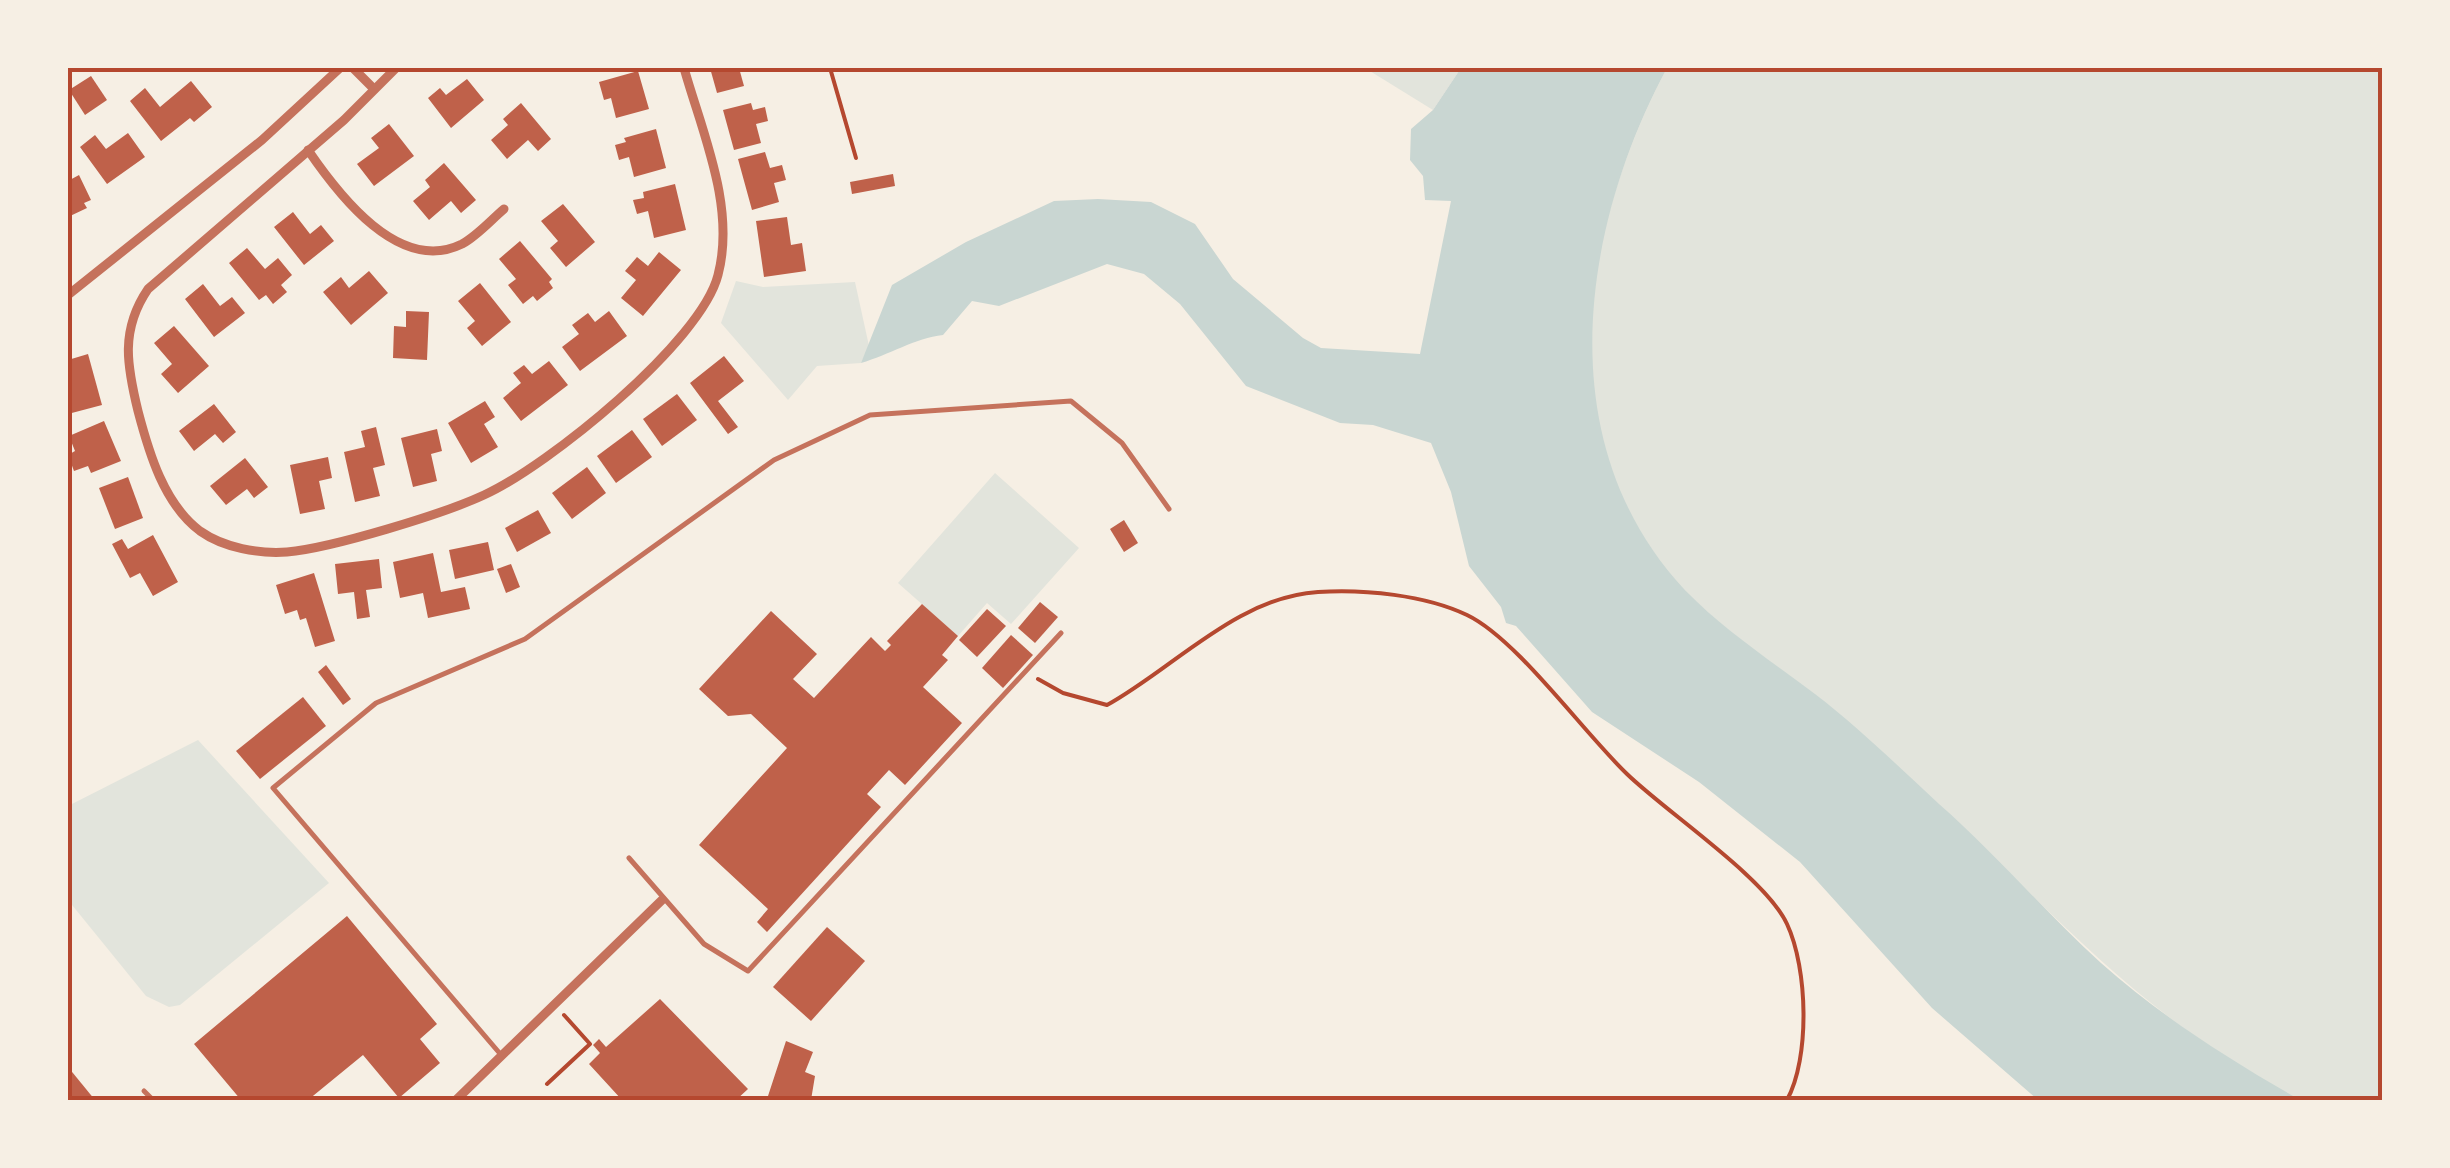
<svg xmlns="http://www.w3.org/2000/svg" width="2450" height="1168" font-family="'Archivo Narrow',sans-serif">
	<rect width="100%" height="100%" fill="#f6efe4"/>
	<g fill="#e2e4dc">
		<path d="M1365 68H1461L1433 110Z"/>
		<path d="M1667 68H2382V1100C2358 1100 2323 1107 2299 1100 2282 1095 2263 1079 2247 1070 2111 990 2011 867 1894 764 1867 741 1842 715 1814 694 1769 660 1724 631 1685 590 1655 558 1628 517 1612 476 1561 348 1605 184 1667 68Z"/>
		<path d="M736 281 763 287 855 282 869 346 861 363 817 366 788 400 721 323Z"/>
		<path d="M995 473 1079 548 1011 624 987 603 958 636 898 583Z"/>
		<path d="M198 740 329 883 180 1005 169 1007 146 996 68 900V806Z"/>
	</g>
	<path fill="#c9d6d2" d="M1461 68H1667C1580 230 1549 445 1685 590 1725 631 1770 660 1815 694 1858 727 1899 767 1939 804 1996 854 2045 912 2101 963 2162 1017 2230 1060 2300 1100H2038L1932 1008 1800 862 1699 782 1592 712 1516 626 1506 623 1501 607 1469 566 1451 492 1431 443 1373 425 1340 423 1246 386 1180 304 1144 274 1107 264 999 306 972 301 943 335C915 338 889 355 861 363L892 285 966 242 1054 201 1098 199 1151 202 1195 224 1233 279 1303 338 1321 348 1420 354 1451 201 1425 200 1423 176 1410 160 1411 129 1433 110Z"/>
	<g fill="#bf614a">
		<path d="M710 68H739L744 86 717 93Z"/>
		<path d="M638 71 649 109 616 118 611 98 604 100 599 82Z"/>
		<path d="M91 76 107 100 85 115 69 90Z"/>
		<path d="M467 79 484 100 451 128 428 98 440 88 446 95Z"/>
		<path d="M191 81 212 107 194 122 190 118 161 141 130 101 145 88 160 107Z"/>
		<path d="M521 103 551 139 538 151 528 140 507 159 491 140 508 125 503 119Z"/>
		<path d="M751 103 753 110 765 107 768 121 756 124 761 143 734 150 723 110Z"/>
		<path d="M389 124 414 156 374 186 357 164 379 148 371 138Z"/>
		<path d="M656 129 666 168 634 177 629 157 619 160 615 145 626 142 624 138Z"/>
		<path d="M128 133 145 157 107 184 80 147 95 135 106 149Z"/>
		<path d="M765 152 770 168 782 165 786 180 774 183 779 202 752 210 738 159Z"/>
		<path d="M444 163 476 200 461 213 451 201 429 220 413 201 430 187 425 180Z"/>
		<path d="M893 174 895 186 852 194 850 182Z"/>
		<path d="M79 175 91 200 84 203 87 208 68 217V181Z"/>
		<path d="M675 184 686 230 654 238 648 211 637 214 633 200 644 198 643 192Z"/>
		<path d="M563 204 595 242 566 267 550 248 558 241 541 221Z"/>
		<path d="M293 212 310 234 321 225 334 241 304 265 274 227Z"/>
		<path d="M787 217 791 245 802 243 806 271 764 277 756 221Z"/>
		<path d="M520 241 552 279 549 282 553 288 537 301 533 296 523 304 508 285 516 279 499 259Z"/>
		<path d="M247 248 265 269 278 258 292 275 281 285 287 292 273 304 266 295 259 300 229 263Z"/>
		<path d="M659 252 681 270 643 316 621 298 636 280 625 271 637 257 648 266Z"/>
		<path d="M369 271 388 293 351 325 323 292 341 277 349 288Z"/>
		<path d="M480 283 511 322 482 346 467 328 475 321 458 301Z"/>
		<path d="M203 284 220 306 232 297 245 313 214 337 185 299Z"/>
		<path d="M406 311 429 312 427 360 393 358 394 326 406 327Z"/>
		<path d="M609 311 627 336 580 371 562 347 579 334 572 325 588 313 595 322Z"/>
		<path d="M174 326 209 366 178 393 161 374 172 364 154 343Z"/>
		<path d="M88 354 102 405 68 414V360Z"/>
		<path d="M724 356 744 381 718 401 738 427 728 434 690 383Z"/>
		<path d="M549 361 568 385 521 421 503 398 521 383 513 373 524 365 532 374Z"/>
		<path d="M677 394 697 420 662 446 643 419Z"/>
		<path d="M485 401 495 417 484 424 498 447 471 463 448 423Z"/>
		<path d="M214 404 236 432 223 443 215 434 194 451 179 431Z"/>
		<path d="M104 421 121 461 91 473 88 466 74 471 68 455 75 451 69 436Z"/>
		<path d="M376 427 385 465 373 468 380 496 355 502 344 452 365 447 361 431Z"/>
		<path d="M437 429 442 451 431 454 437 481 413 487 401 438Z"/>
		<path d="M632 430 652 457 616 483 597 456Z"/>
		<path d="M328 457 332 478 319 481 325 509 300 514 290 465Z"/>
		<path d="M245 458 268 487 254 498 247 489 226 505 210 486Z"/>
		<path d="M587 467 606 493 572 519 552 493Z"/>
		<path d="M128 477 143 518 115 529 99 488Z"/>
		<path d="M538 510 551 533 517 552 505 528Z"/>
		<path d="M1124 520 1138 543 1124 552 1110 529Z"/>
		<path d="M153 535 178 582 153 596 140 573 130 578 112 544 122 539 128 549Z"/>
		<path d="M488 542 494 570 455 579 449 550Z"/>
		<path d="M433 553 441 592 465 587 470 609 428 618 423 593 400 598 393 562Z"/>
		<path d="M379 559 382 588 366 590 370 617 357 619 354 592 338 594 335 564Z"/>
		<path d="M511 564 520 587 506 593 497 569Z"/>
		<path d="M314 573 335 641 315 647 306 618 300 620 297 610 285 614 276 585Z"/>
		<path d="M1040 602 1058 617 1035 643 1018 628Z"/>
		<path d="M922 604 958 636 942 655 948 660 923 687 962 723 905 785 889 770 867 794 881 807 767 932 757 922 768 909 699 845 787 748 751 714 728 716 699 689 771 611 817 654 793 679 814 698 871 637 885 651 891 645 887 641Z"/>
		<path d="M987 609 1006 626 977 657 959 640Z"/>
		<path d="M1011 635 1033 655 1003 688 982 668Z"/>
		<path d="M326 665 351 699 343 705 318 672Z"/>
		<path d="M303 697 326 726 260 779 236 751Z"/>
		<path d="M347 916 437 1024 420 1039 440 1063 399 1098 363 1055 308 1100H241L194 1044Z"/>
		<path d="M827 927 865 961 811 1021 773 987Z"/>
		<path d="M660 999 748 1089 736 1100H622L589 1064 600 1053 593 1045 599 1039 606 1047Z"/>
		<path d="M786 1041 813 1052 805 1072 815 1076 811 1100H772L768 1096Z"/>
		<path d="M68 1067 95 1100H68Z"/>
	</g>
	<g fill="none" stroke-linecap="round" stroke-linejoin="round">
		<g stroke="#b5482f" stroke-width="4">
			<path d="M830 68 856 158"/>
			<path d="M1038 679 1063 693 1107 705C1174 668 1237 597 1318 592 1364 589 1425 595 1467 615 1517 639 1583 732 1627 774 1666 812 1766 878 1787 924 1808 969 1810 1058 1787 1100"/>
			<path d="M547 1084 590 1044 564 1015"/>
		</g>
		<g stroke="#c5725c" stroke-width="5">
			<path d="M629 858 704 944 748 971 1061 633"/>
			<path d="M502 1056 273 788 376 703 525 639 774 460 870 415 1071 401 1122 443 1169 509"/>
			<path d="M144 1091 153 1100"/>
		</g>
		<g stroke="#c5725c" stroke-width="9">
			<path d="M353 68 374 89"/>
			<path d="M396 68 344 120 148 289C120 330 127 366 138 411 149 453 164 504 200 531 224 548 259 554 287 552 332 548 443 514 484 495 548 466 701 342 718 275 736 207 702 132 684 68"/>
			<path d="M308 150C338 194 399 275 462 244 477 236 491 220 504 209"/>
			<path d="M68 295 262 140 340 68"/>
			<path d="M456 1100 662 900"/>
		</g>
	</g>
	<rect width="2450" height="1168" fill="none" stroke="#f6efe4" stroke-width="140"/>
	<rect x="70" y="70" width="2310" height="1028" fill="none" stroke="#b5482f" stroke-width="4"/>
</svg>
